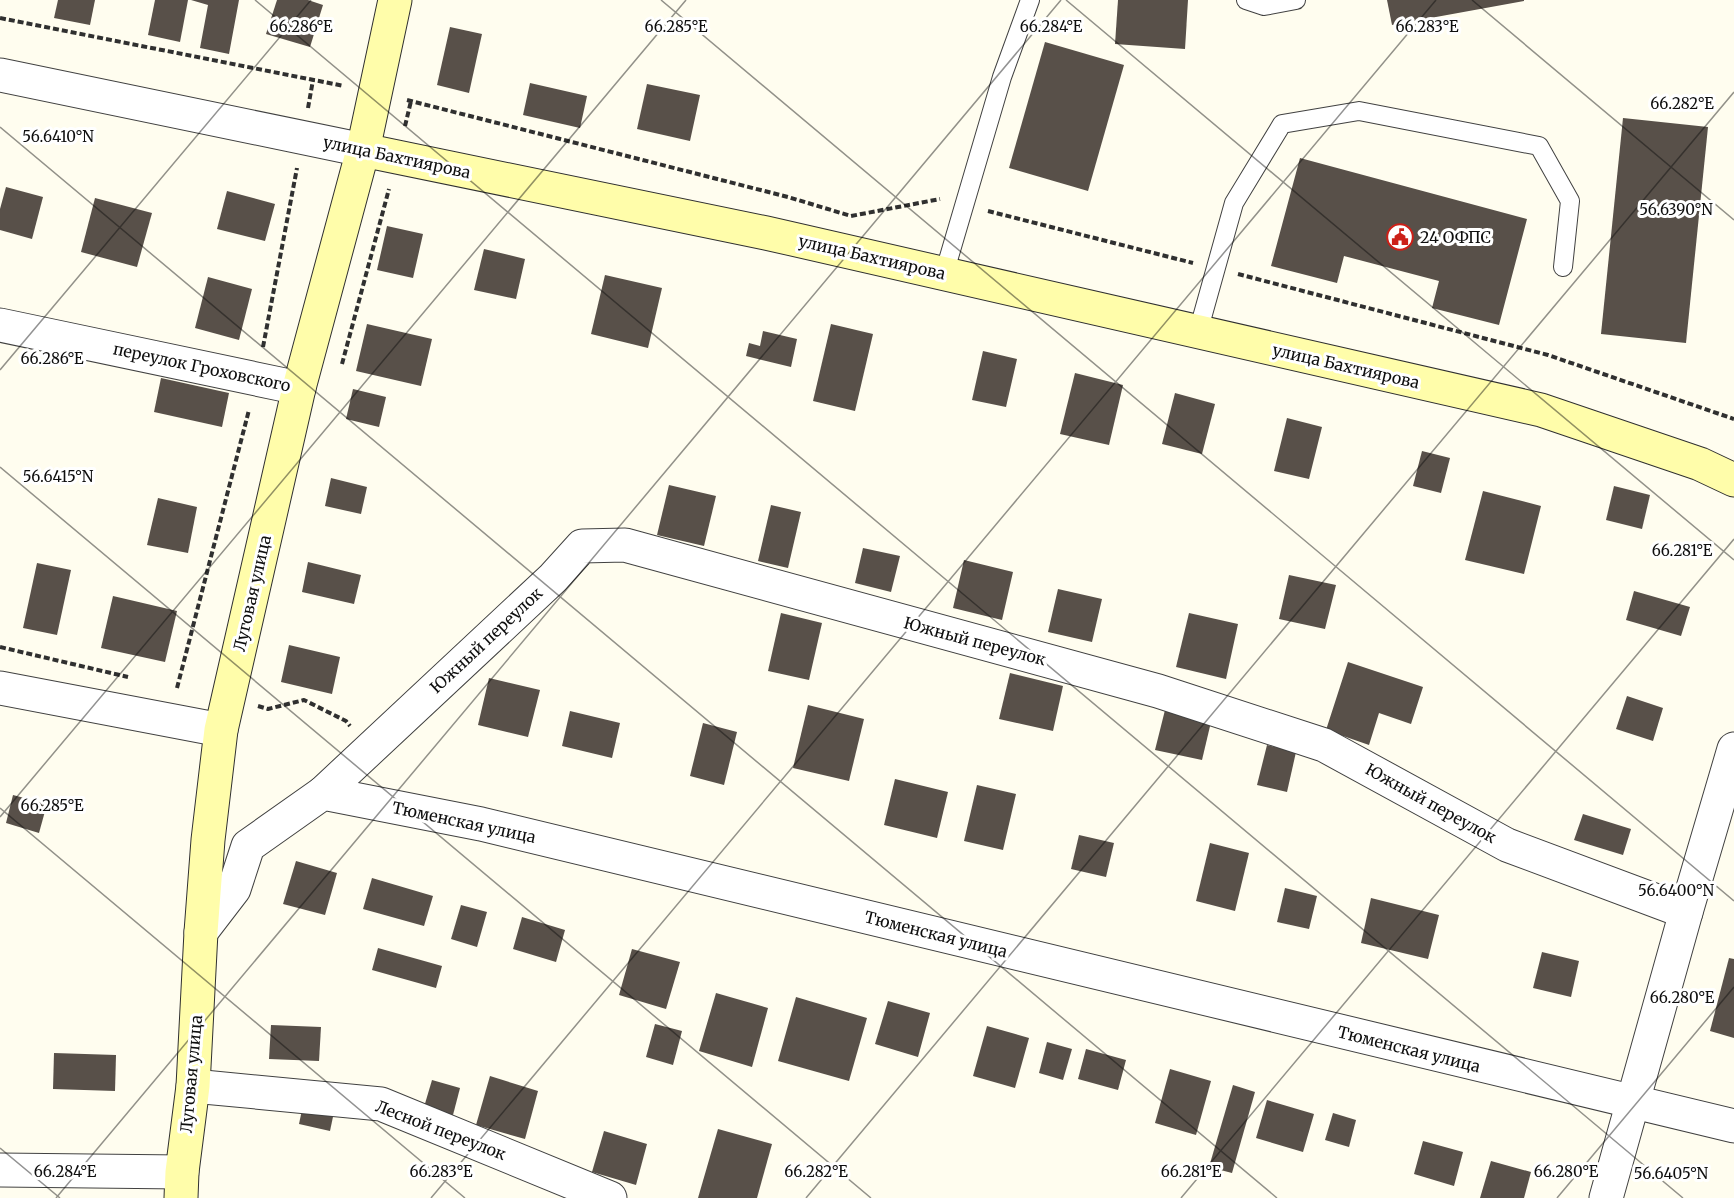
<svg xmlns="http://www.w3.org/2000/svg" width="1734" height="1198" font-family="Merriweather,serif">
	<rect width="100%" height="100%" fill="#fffdef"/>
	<g fill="#585049">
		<path d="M58 0H95L90 25 54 18Z"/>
		<path d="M155 0H188L180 42 148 35Z"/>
		<path d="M191 0H239L229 54 200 48 208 5Z"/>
		<path d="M277 0H308L323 5 310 47 266 34Z"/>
		<path d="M1118 0H1188L1185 49 1115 44Z"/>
		<path d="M1387 0H1524V1L1392 25Z"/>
		<path d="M450 27 482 34 469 93 437 85Z"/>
		<path d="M1045 42 1124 65 1088 191 1009 168Z"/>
		<path d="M530 83 587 96 580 128 523 115Z"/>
		<path d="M647 84 700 95 690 141 637 129Z"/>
		<path d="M1623 118 1708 127 1686 343 1601 334Z"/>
		<path d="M1300 158 1527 219 1499 325 1432 308 1439 281 1344 256 1337 283 1271 266Z"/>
		<path d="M6 187 43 197 32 239 0 230V209Z"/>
		<path d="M227 191 275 204 265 241 217 229Z"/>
		<path d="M95 198 152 213 137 267 81 252Z"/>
		<path d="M387 226 423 234 413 278 377 270Z"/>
		<path d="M484 249 525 259 516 299 474 290Z"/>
		<path d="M605 275 662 288 648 348 591 334Z"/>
		<path d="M208 277 252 289 239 340 195 328Z"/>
		<path d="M367 324 432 339 421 386 356 371Z"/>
		<path d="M831 324 873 334 855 411 813 401Z"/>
		<path d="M763 331 797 339 791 367 746 356 749 343 760 346Z"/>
		<path d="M983 351 1017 359 1006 407 972 400Z"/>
		<path d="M1075 373 1123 385 1109 445 1060 434Z"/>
		<path d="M161 378 229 393 222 427 154 412Z"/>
		<path d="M353 389 386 397 379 427 346 419Z"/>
		<path d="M1175 393 1215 404 1202 454 1162 444Z"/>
		<path d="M1287 418 1322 427 1309 479 1274 471Z"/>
		<path d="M1422 451 1450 458 1441 493 1413 486Z"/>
		<path d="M331 478 367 487 361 514 325 506Z"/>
		<path d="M669 485 716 496 704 546 657 535Z"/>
		<path d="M1614 486 1650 495 1642 529 1606 520Z"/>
		<path d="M1483 491 1541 506 1524 574 1465 560Z"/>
		<path d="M158 498 197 507 188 553 147 545Z"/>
		<path d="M771 505 801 512 788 568 758 561Z"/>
		<path d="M863 548 900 556 891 592 855 583Z"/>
		<path d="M964 560 1013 572 1002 620 953 608Z"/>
		<path d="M308 562 361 575 354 604 302 592Z"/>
		<path d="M37 563 71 570 57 635 23 628Z"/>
		<path d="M1289 575 1336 585 1325 629 1279 619Z"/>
		<path d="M1058 589 1102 599 1092 642 1048 632Z"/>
		<path d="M1634 591 1690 607 1681 636 1626 620Z"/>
		<path d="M113 596 177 611 165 662 101 648Z"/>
		<path d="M781 613 822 623 809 680 768 671Z"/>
		<path d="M1189 613 1238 624 1226 679 1176 667Z"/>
		<path d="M289 645 340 657 332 694 281 682Z"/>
		<path d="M1348 662 1423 687 1411 724 1379 713 1369 745 1326 730Z"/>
		<path d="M1010 673 1063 686 1053 731 999 719Z"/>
		<path d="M489 678 540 690 528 737 478 725Z"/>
		<path d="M1627 696 1663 708 1653 741 1616 729Z"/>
		<path d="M808 705 864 719 849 781 793 768Z"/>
		<path d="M1165 710 1211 722 1202 760 1155 750Z"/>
		<path d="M570 711 620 723 612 758 562 746Z"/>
		<path d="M703 723 737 732 724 785 690 776Z"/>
		<path d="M1267 745 1296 752 1287 792 1257 785Z"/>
		<path d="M895 779 948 792 937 838 884 825Z"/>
		<path d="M977 785 1016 794 1003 850 964 841Z"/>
		<path d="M13 795 47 804 39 833 6 823Z"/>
		<path d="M1583 814 1631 829 1623 855 1574 840Z"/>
		<path d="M1079 835 1114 843 1106 877 1071 869Z"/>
		<path d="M1210 843 1249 853 1235 911 1196 901Z"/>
		<path d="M296 861 337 873 325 915 283 904Z"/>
		<path d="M372 878 433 896 424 926 363 909Z"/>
		<path d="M1285 888 1317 896 1309 929 1277 922Z"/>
		<path d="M1371 898 1439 915 1428 959 1361 943Z"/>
		<path d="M461 905 487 912 477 947 451 939Z"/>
		<path d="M522 917 565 930 556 962 513 949Z"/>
		<path d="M378 948 442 966 436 988 372 970Z"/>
		<path d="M632 949 680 962 666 1009 619 995Z"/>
		<path d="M1542 952 1579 961 1571 997 1533 988Z"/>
		<path d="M1729 958 1734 959V1038L1710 1031Z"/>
		<path d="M716 993 768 1008 752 1067 699 1051Z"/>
		<path d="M796 997 867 1018 849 1081 778 1061Z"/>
		<path d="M888 1001 930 1013 918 1057 875 1044Z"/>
		<path d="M655 1024 682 1031 673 1065 646 1057Z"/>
		<path d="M271 1025 321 1027 319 1061 269 1059Z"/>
		<path d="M987 1026 1029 1038 1015 1088 973 1076Z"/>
		<path d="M1047 1042 1072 1049 1063 1080 1039 1073Z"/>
		<path d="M1086 1049 1126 1060 1118 1090 1078 1079Z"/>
		<path d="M54 1053 116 1055 115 1091 53 1089Z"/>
		<path d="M1170 1069 1211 1081 1196 1135 1155 1123Z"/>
		<path d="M490 1076 538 1091 525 1139 476 1125Z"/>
		<path d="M432 1080 460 1088 453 1115 424 1107Z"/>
		<path d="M1233 1085 1255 1092 1232 1173 1209 1167Z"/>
		<path d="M1267 1100 1314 1114 1303 1152 1256 1138Z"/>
		<path d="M303 1105 334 1112 330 1131 299 1124Z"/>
		<path d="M1333 1113 1356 1120 1349 1147 1325 1140Z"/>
		<path d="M718 1129 772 1144 757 1198H698Z"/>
		<path d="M604 1131 647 1144 636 1185 592 1172Z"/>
		<path d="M1423 1141 1463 1152 1454 1186 1414 1174Z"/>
		<path d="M1491 1161 1531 1172 1524 1198H1480Z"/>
	</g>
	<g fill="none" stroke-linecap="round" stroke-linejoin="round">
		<g stroke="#414141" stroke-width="20">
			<g id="service">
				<path d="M1246 0 1264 6 1296 0"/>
				<path d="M944 274 1002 77 1030 0"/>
				<path d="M1198 332 1234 203 1282 124 1359 111 1539 146 1570 201 1563 267"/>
			</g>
		</g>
		<g stroke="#414141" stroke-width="35">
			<g id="minor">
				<path d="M0 75 363 150"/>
				<path d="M0 325 299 388"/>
				<path d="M0 688 221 730"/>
				<path d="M323 793 553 578 582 546 625 545 1158 691 1324 745 1507 845 1686 912"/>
				<path d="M201 932 234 889 248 846 323 793 481 824 1734 1126"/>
				<path d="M193 1086 381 1104 610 1198"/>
				<path d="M0 1170 182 1172"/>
				<path d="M1606 1198 1686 912 1734 749"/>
			</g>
		</g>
		<g stroke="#303030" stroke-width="35">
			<g id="secondary">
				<path d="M363 150 766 233 1541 410 1700 464 1734 480"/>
				<path d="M181 1198 182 1172 193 1086 201 932 208 840 221 730 299 388 363 150 395 0"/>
			</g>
		</g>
		<g stroke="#303030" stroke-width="4" stroke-dasharray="6 3" stroke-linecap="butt">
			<path d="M0 18 344 86"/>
			<path d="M407 100 788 197 851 216 940 199"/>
			<path d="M308 108 313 80"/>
			<path d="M405 126 411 101"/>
			<path d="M988 211 1193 263"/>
			<path d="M1238 274 1548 355 1734 419"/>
			<path d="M263 347 297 168"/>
			<path d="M342 364 389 189"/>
			<path d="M0 647 128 677"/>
			<path d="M177 688 249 410"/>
			<path d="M258 706 268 709 304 700 346 721 350 726"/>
		</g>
		<use href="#service" stroke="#fff" stroke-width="18"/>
		<use href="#minor" stroke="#fff" stroke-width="33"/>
		<use href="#secondary" stroke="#fffdaa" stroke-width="33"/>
	</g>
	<path fill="none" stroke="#0e0e0e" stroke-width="1.5" stroke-opacity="0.45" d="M255 0 1683 1198M661 0 1734 901M1066 0 1734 560M1472 0 1734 220M0 127 1277 1198M0 370 311 0M0 467 871 1198M0 808 465 1198M0 817 686 0M0 1148 60 1198M56 1198 1061 0M431 1198 1436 0M806 1198 1734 92M1181 1198 1734 539M1557 1198 1734 987"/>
	<defs>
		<g id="civic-ring" transform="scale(1.35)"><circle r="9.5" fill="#fff" stroke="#cc2018" stroke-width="1.5"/><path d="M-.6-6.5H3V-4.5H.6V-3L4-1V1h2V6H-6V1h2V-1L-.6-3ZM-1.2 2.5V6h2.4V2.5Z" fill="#cc2018"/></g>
	</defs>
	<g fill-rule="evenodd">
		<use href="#civic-ring" x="1400" y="237"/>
	</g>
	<g text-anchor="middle" stroke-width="6" stroke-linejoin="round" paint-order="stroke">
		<g font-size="16" fill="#0e0e0e" stroke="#fff">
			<text transform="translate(397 157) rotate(12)" y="6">улица Бахтиярова</text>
			<text transform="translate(872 257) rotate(13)" y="6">улица Бахтиярова</text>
			<text transform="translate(1346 366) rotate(13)" y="6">улица Бахтиярова</text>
			<text transform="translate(202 367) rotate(12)" y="6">переулок Гроховского</text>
			<text transform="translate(252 593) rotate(-77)" y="6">Луговая улица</text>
			<text transform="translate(486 640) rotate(-43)" y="6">Южный переулок</text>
			<text transform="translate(975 641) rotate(15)" y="6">Южный переулок</text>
			<text transform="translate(1431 803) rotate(29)" y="6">Южный переулок</text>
			<text transform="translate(464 822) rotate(12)" y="6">Тюменская улица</text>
			<text transform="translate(936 934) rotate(14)" y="6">Тюменская улица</text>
			<text transform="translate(1409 1049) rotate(14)" y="6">Тюменская улица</text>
			<text transform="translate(191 1074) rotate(-85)" y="6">Луговая улица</text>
			<text transform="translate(441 1130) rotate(21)" y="6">Лесной переулок</text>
		</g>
		<g font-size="16" fill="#0e0e0e" stroke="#fff" text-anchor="start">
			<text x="1420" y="243">24 ОФПС</text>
		</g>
	</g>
	<g font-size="15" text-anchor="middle" fill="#0e0e0e" stroke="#fff" stroke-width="6" stroke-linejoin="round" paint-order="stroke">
		<text x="301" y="32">66.286°E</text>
		<text x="676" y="32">66.285°E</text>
		<text x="1051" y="32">66.284°E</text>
		<text x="1427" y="32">66.283°E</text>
		<text x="1682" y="109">66.282°E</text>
		<text x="58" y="142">56.6410°N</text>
		<text x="1676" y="215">56.6390°N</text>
		<text x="52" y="364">66.286°E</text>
		<text x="58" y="482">56.6415°N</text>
		<text x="1682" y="556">66.281°E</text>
		<text x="52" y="811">66.285°E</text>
		<text x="1676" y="896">56.6400°N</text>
		<text x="1682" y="1003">66.280°E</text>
		<text x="65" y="1177">66.284°E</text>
		<text x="441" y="1177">66.283°E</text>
		<text x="816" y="1177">66.282°E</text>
		<text x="1191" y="1177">66.281°E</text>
		<text x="1566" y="1177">66.280°E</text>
		<text x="1671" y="1179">56.6405°N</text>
	</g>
</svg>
